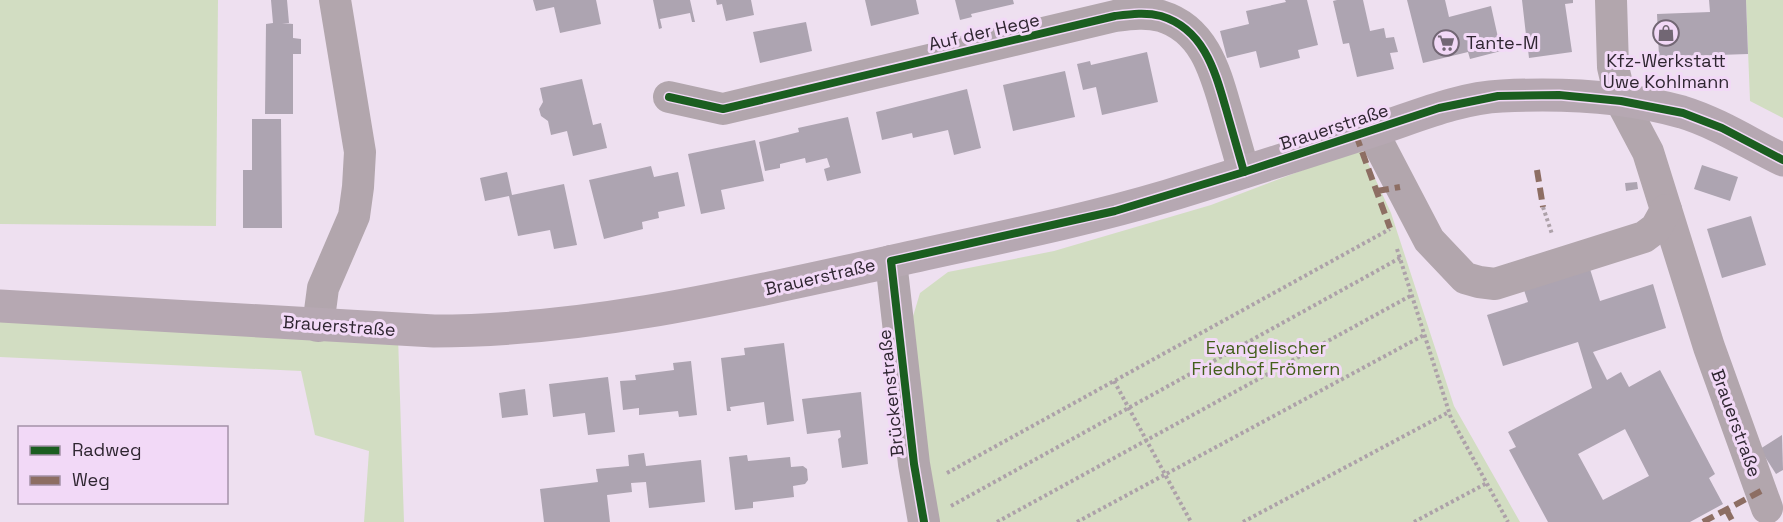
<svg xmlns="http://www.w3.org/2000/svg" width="1783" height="522" font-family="'Space Grotesk',sans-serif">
	<rect width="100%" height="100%" fill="#eee0f0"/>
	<g fill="#d2ddc2">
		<path d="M0 0H218L216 226 0 224Z"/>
		<path d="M1746 0H1783V118L1750 101Z"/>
		<path d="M1361 148 1391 213 1454 406 1520 522H937L911 323 920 293 948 272 1054 251 1211 205Z"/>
		<path d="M0 312 398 336 404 522H364L369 451 315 435 301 371 0 357Z"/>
	</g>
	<g fill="#ada4b1" fill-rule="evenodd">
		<path d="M271 0H287L289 23H282L293 24V38L301 39V54H293V114H265L266 24 273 23Z"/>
		<path d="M533 0H596L601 24 560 33 554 7 536 11Z"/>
		<path d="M653 0H690L695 22H692L690 13 660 19 662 28 659 29Z"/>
		<path d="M716 0H751L754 15 726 21 722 4 717 5Z"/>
		<path d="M865 0H916L919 14 871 26Z"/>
		<path d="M955 0H1013L1014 4 971 14 972 17 960 20Z"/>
		<path d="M1285 0H1307L1318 45 1298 50 1300 58 1260 68 1256 51 1227 58 1220 31 1249 24 1246 11 1286 2Z"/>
		<path d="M1337 0H1363L1370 31 1384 28 1386 38 1394 37 1398 52 1390 53 1394 69 1357 77 1349 43 1343 44 1333 1Z"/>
		<path d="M1407 0H1445L1449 17 1491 6 1501 51 1470 59 1468 52 1423 63Z"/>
		<path d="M1522 0H1573V3L1565 4 1572 52 1529 58 1527 41 1524 42 1523 35H1526Z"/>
		<path d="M1709 0H1746L1748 54 1659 57 1657 14 1710 12Z"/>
		<path d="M806 22 812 51 760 63 753 32Z"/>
		<path d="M1147 52 1158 102 1102 115 1096 87 1083 90 1077 64 1090 61 1091 65Z"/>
		<path d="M1065 71 1075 117 1013 131 1003 85Z"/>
		<path d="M582 79 593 125 601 123 607 148 573 156 567 131 551 135 548 121 541 116 539 109 543 102 540 88Z"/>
		<path d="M967 89 981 148 954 155 948 130 913 138 912 133 882 140 876 112Z"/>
		<path d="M848 117 861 173 827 181 824 169 830 167 827 158 806 163 805 158 780 164V168L765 171 759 142 799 132 798 128Z"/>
		<path d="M252 119H281L282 228H243V170H252Z"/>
		<path d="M755 140 764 181 721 190 725 209 701 214 688 154Z"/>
		<path d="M1702 165 1738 177 1730 201 1694 189Z"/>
		<path d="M651 166 654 177 678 172 685 206 658 212 659 218 642 222 643 229 604 239 589 180Z"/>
		<path d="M507 172 512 195 564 184 577 245 554 249 550 230 518 236 509 196 485 201 480 178Z"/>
		<path d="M1637 182 1638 189 1626 191 1625 183Z"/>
		<path d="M1751 216 1766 265 1722 278 1707 229Z"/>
		<path d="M1590 269 1600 301 1653 284 1666 328 1593 352 1607 380 1621 372 1629 387 1660 370 1715 474 1709 478 1723 504 1690 522H1548L1509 450 1516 447 1508 432 1592 388 1578 342 1503 366 1487 315 1528 302 1524 290ZM1625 429 1649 476 1603 500 1578 454Z"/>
		<path d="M784 343 794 421 767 425 764 402 730 407 731 411H727L721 358 745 355 744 348Z"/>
		<path d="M691 361 697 415 679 417 678 411 639 415V408L623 410 620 381 636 380 635 375 674 370 673 363Z"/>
		<path d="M608 377 615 432 588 435 585 413 553 417 549 384Z"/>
		<path d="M525 389 528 415 502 418 499 393Z"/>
		<path d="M861 392 868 464 842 468 838 439 841 437 840 430 807 434 802 399Z"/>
		<path d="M1782 435 1783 470 1776 474 1760 449Z"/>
		<path d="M644 453 646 466 701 460 705 502 649 508 646 482 631 483 632 492 607 495 610 522H544L540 489 598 482 596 469 629 466 628 455Z"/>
		<path d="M747 455 748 461 790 457 791 467 803 466 807 469 808 480 805 484 793 486 794 497 753 502V508L735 510 729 457Z"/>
	</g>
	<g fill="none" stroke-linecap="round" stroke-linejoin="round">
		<g stroke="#ada1a9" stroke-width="4" stroke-dasharray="3 3" stroke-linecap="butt">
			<path d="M1543 207 1552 234"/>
			<path d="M1397 249 1451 418 1508 522"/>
			<path d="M1114 381 1191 522"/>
			<path d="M947 473 1390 229"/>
			<path d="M951 506 1400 258"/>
			<path d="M997 522 1412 295"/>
			<path d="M1077 522 1424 335"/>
			<path d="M1243 522 1449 412"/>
			<path d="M1414 522 1487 483"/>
		</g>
		<g stroke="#b2a6ad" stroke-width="32">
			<path d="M1611 0 1613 67 1621 101 1648 152 1709 347 1767 508"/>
			<path d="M669 97 723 109 1115 16C1131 14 1146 12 1161 16 1204 29 1215 71 1226 109 1232 130 1238 151 1244 172"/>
			<path d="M1372 131 1429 240 1465 278 1479 282 1495 284 1644 237 1656 228 1666 210"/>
			<path d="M891 261 914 464 924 522"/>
			<path d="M318 326 323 288 354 216 358 187 360 152 335 0"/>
		</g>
		<path stroke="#b6a8b2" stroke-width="33" d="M0 306 434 331C588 331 739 295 889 262 982 241 1076 223 1167 196 1239 174 1310 151 1381 128 1420 115 1460 98 1502 96 1561 93 1625 96 1682 112 1718 123 1750 144 1783 160"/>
		<g stroke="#8d6e63" stroke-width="6" stroke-dasharray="12 6" stroke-linecap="butt">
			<path d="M1356 135 1390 228"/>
			<path d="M1537 170 1543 207"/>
			<path d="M1377 191 1400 187"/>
			<path d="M1726 509 1733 522"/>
			<path d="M1703 522 1761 491"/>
		</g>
		<g stroke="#f2d9f7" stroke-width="11">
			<g id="cycleway">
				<path d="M669 97 723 109 1115 16C1131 14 1146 12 1161 16 1204 29 1215 71 1226 109 1232 130 1238 151 1244 172"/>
				<path d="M924 522 914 464 891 261 1115 211 1244 172 1439 108 1498 96 1559 95 1621 101 1683 113 1722 128 1783 160"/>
			</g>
		</g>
		<use href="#cycleway" stroke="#1b5e20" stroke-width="8"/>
	</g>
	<defs>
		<g id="shop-ring" transform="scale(1.35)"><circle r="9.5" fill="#f2d9f7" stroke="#726774" stroke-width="1.5"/><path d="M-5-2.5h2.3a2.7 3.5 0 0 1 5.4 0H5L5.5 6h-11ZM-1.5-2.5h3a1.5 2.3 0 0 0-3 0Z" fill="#726774"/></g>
		<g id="supermarket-ring" transform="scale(1.35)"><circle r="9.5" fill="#f2d9f7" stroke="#726774" stroke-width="1.5"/><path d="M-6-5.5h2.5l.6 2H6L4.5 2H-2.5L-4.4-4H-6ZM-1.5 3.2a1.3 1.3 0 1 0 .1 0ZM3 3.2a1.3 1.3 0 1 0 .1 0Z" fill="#726774"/></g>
	</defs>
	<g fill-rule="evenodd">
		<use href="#shop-ring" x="1666" y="33"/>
		<use href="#supermarket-ring" x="1446" y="43"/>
	</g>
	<g text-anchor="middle" stroke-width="6" stroke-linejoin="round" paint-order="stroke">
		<g font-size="18" fill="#2f2631" stroke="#f2d9f7">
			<text transform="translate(984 32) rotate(-13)" y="6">Auf der Hege</text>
			<text transform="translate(1334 127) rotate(-18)" y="6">Brauerstraße</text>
			<text transform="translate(820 277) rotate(-13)" y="6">Brauerstraße</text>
			<text transform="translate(339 326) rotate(4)" y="6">Brauerstraße</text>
			<text transform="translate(891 393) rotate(-96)" y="6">Brückenstraße</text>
			<text transform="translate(1736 423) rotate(70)" y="6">Brauerstraße</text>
		</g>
		<g font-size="18" fill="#2f2631" stroke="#f2d9f7" text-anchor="start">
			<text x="1466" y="49">Tante-M</text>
			<text x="1666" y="67" text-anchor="middle">Kfz-Werkstatt<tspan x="1666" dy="21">Uwe Kohlmann</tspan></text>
		</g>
		<g font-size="18" fill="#435f1b" stroke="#f2d9f7">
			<text x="1266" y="354">Evangelischer<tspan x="1266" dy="21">Friedhof Frömern</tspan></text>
		</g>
	</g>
	<rect x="18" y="426" width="210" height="78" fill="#f2d9f7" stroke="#a491a8" stroke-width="1.5"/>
	<rect x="30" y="446" width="30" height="9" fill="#1b5e20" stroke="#a491a8" stroke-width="1.5"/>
	<text x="72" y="456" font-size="18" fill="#2f2631">Radweg</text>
	<rect x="30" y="476" width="30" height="9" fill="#8d6e63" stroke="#a491a8" stroke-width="1.5"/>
	<text x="72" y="486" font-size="18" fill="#2f2631">Weg</text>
</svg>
